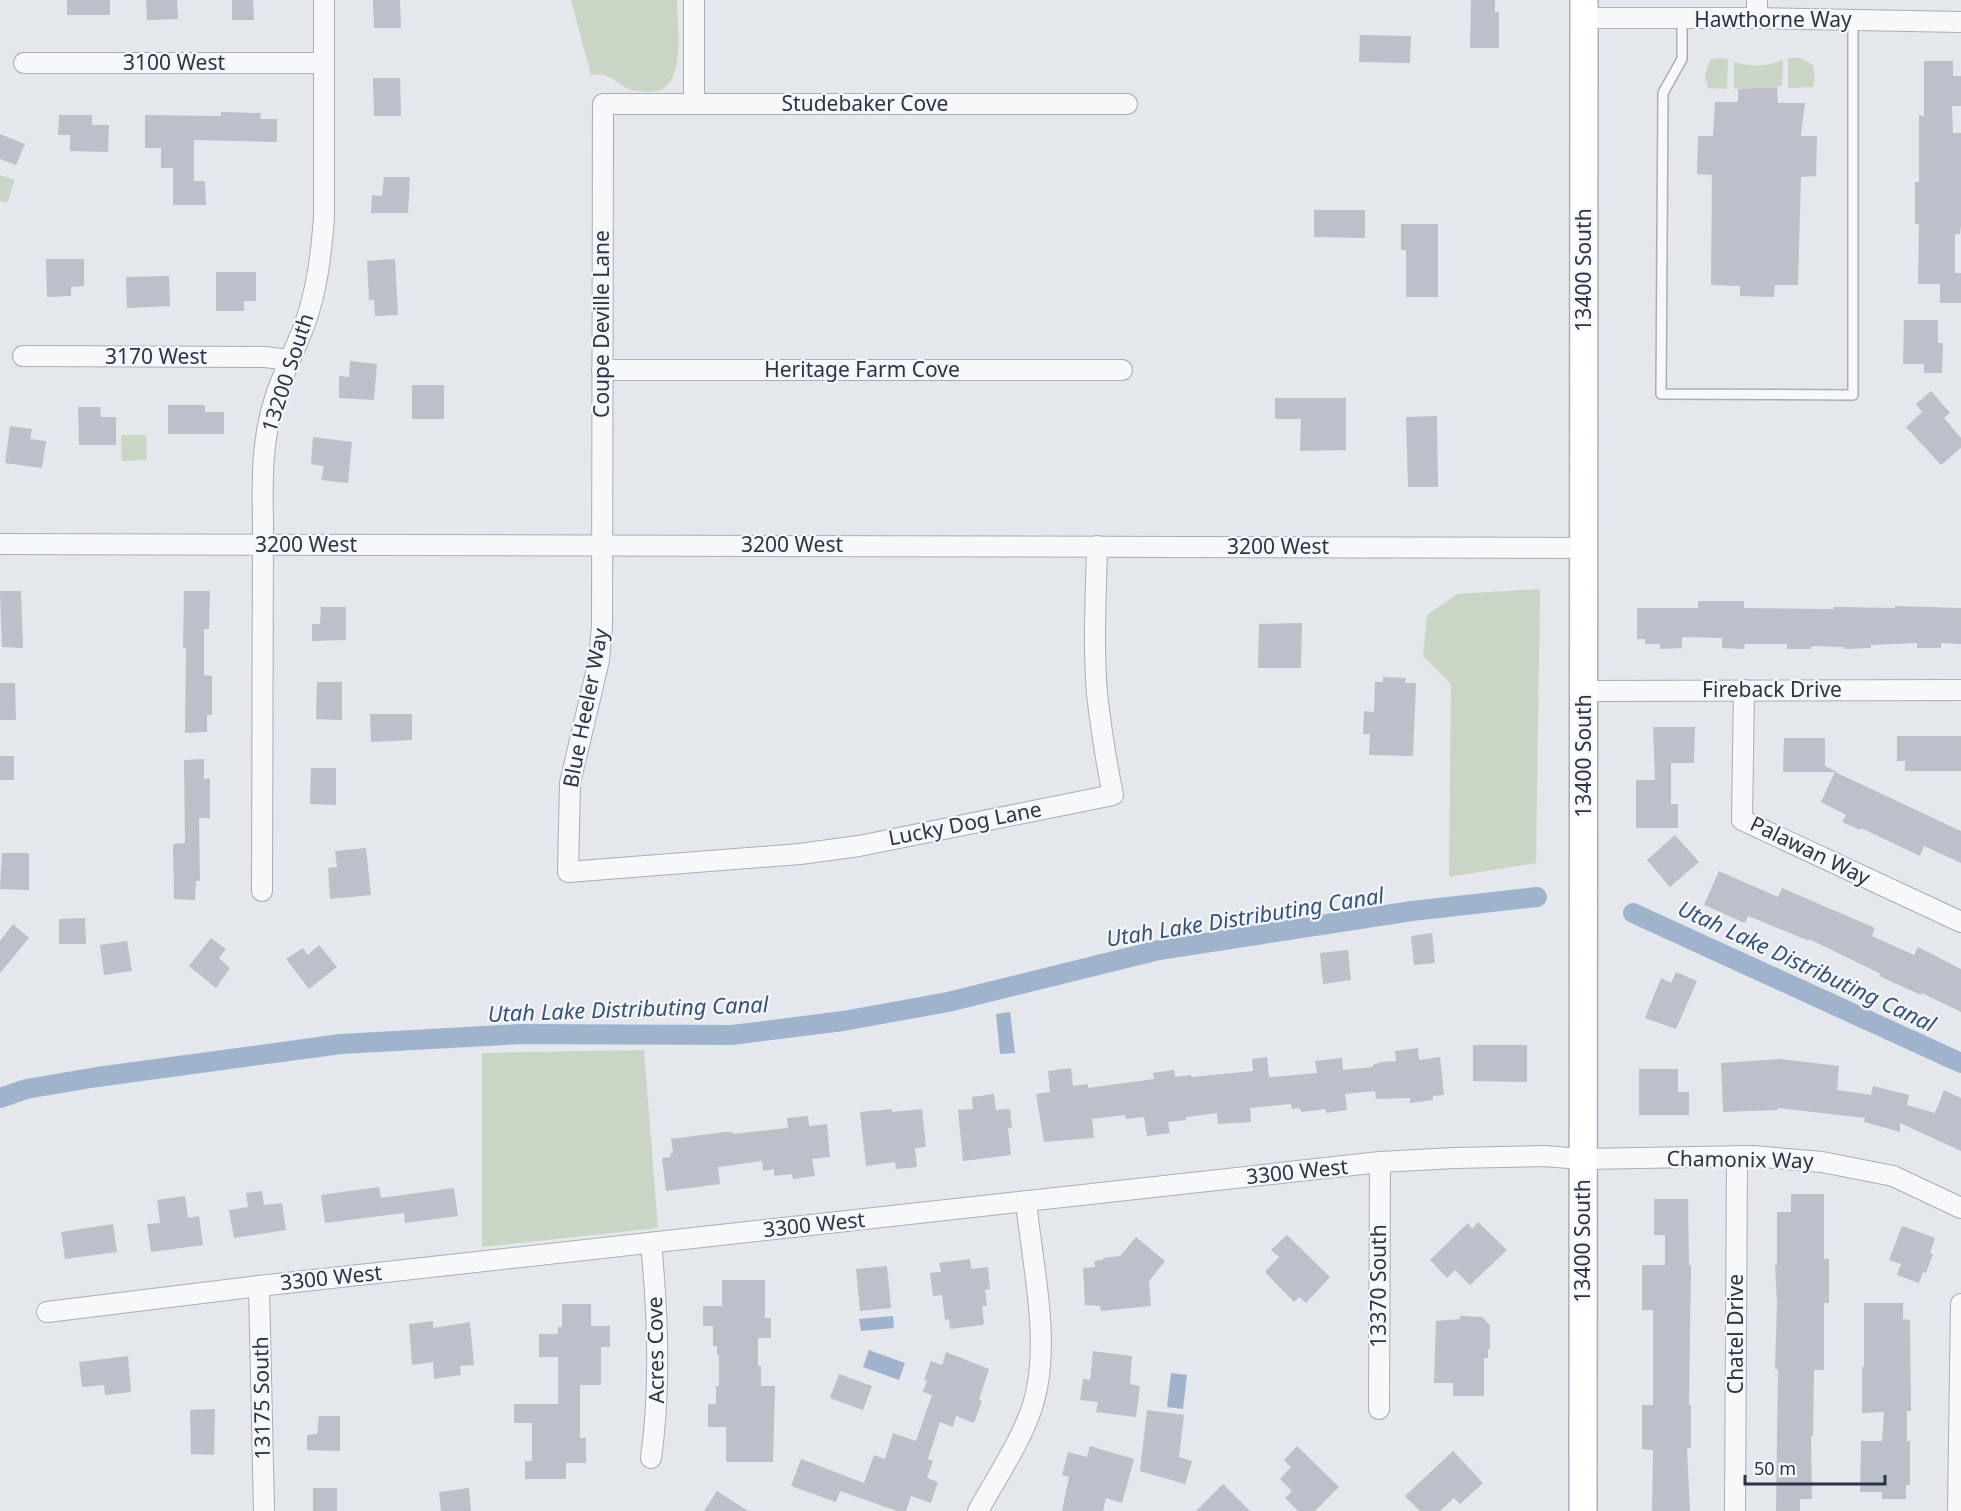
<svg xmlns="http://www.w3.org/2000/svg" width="1961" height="1511" font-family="'Noto Sans',sans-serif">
	<rect width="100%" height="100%" fill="#e4e7ec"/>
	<g fill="#c9d6c5">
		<path d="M571 0H677C677 25 688 91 651 92 644 92 635 92 629 89 613 82 611 72 591 75Z"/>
		<path d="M1718 58 1728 59 1727 89 1708 88 1705 75 1710 60Z"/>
		<path d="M1788 58H1801L1813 65 1815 78 1813 87 1788 88Z"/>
		<path d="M1783 60 1782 86 1734 89V62C1753 67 1765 67 1783 60Z"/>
		<path d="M0 175 15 180 7 203 0 201Z"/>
		<path d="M121 435H146L147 460 122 461Z"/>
		<path d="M1540 589 1536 863 1449 877 1451 684 1423 656 1427 615 1457 594Z"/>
		<path d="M644 1050 658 1228 482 1247V1053Z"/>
	</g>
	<g fill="#9fb4cc">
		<path d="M1010 1012 1015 1053 1000 1054 996 1014Z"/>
		<path d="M893 1316 894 1328 861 1331 859 1319Z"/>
		<path d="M869 1350 905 1363 899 1380 863 1367Z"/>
		<path d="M1171 1373 1187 1375 1183 1409 1167 1407Z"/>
	</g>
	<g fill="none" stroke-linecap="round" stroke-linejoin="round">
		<g stroke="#9fb4cc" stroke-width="20">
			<path d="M1633 913 1961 1063"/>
			<path d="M0 1098 26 1089 97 1077 341 1044 521 1034 732 1035 843 1021 948 1002 1159 950 1412 911 1537 897"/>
		</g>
	</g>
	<g fill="#bbc0ca">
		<rect x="67" y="0" width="43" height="15"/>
		<path d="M146 0H177L178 19 147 20Z"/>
		<path d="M232 0H253L254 20H232Z"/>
		<path d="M373 0H400L401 28H374Z"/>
		<path d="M1471 0H1495V12H1499V48H1470Z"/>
		<path d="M1360 35 1411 36 1410 63 1359 62Z"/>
		<path d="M1924 61H1953V76H1961V106H1952L1953 133H1961V225L1960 234H1955V273H1961V303H1940V284H1918L1919 224H1915V182H1919V115L1924 116Z"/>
		<path d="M373 78H400L401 116H374Z"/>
		<path d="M1777 87 1778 103H1805L1801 136H1817L1816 176 1801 177 1798 285H1775L1774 297 1740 296V286L1711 285 1712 175 1697 174 1698 136H1713L1715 102H1738V89Z"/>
		<path d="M221 112 261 113 260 119H277V142L194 140V181H205L206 205H173V168H161V148H145V115L221 116Z"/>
		<path d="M59 115H92V125H109L108 152 70 151V135H58Z"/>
		<path d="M0 134 25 144 16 165 0 159Z"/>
		<path d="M384 177H410L408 213H371L372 195 382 196Z"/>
		<path d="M1314 210H1365V238L1314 237Z"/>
		<path d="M1401 224H1438V297H1406V250H1401Z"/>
		<path d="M46 259H84V286L71 287V296L47 297Z"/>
		<path d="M395 259 398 315 375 316 374 299 369 301 367 261Z"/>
		<path d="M216 272H256V301H244V311H216Z"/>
		<path d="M169 276 170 306 127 308 126 277Z"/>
		<path d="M1904 320H1938V343H1943L1942 373H1924V364H1903Z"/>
		<path d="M350 361 377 364 374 400 339 398V376L349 377Z"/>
		<rect x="412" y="385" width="32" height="34"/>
		<path d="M1931 391 1950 413 1944 418 1961 438V448L1941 465 1906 427 1922 412 1916 404Z"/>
		<path d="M1275 398H1346V450L1300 451 1301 419H1275Z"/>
		<path d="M168 405H205V412H224V434H168Z"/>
		<path d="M78 407H100L101 417H116V445H79Z"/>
		<path d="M1437 416 1438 487H1408L1406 417Z"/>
		<path d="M10 426 32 429 30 439 46 441 42 468 5 463Z"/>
		<path d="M313 437 352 442 348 483 321 480 324 466 311 464Z"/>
		<path d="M0 591H21L23 648 2 647Z"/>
		<path d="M184 591H210L209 629H204V675L212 676V715H207V732L185 733 186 648H183Z"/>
		<path d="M1698 601H1744V608L1834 609V607L1895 608V606L1961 608V644L1941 643V648H1917V643L1870 645 1871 648 1844 649V647L1812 646 1811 649H1787V644H1744L1745 649 1722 648V638L1682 637V648L1660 649V644H1645V639H1637V608H1698Z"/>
		<path d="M321 607H346V640L312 641V624H320Z"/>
		<path d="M1302 623 1301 668H1258L1259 624Z"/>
		<path d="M1383 677 1406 678 1405 683H1416L1413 756 1369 755 1370 734H1363L1364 711 1374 712 1375 682H1383Z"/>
		<path d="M317 682H342V720L316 719Z"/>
		<path d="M0 683H15L16 720H0Z"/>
		<path d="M370 714H412V740L371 742Z"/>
		<path d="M1653 727H1695L1694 763H1671V804H1678V828H1636V780H1655Z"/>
		<path d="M1897 736H1961V771H1905V761H1897Z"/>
		<path d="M1784 738H1825V766L1837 772H1783Z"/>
		<rect x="0" y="756" width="14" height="24"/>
		<path d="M204 759V779L210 778V818H199L200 881H196L195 900 174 899 173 844 185 843 184 760Z"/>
		<path d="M311 768H336V805L310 804Z"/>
		<path d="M1835 772 1961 831V863L1924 846 1920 856 1861 828 1860 830 1842 822 1846 815 1821 802Z"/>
		<path d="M1675 835 1699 862 1670 887 1647 860Z"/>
		<path d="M366 848 371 895 330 899 328 868 337 867 335 851Z"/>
		<path d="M2 853H29V890L0 889Z"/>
		<path d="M1719 871 1778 897 1782 888 1875 928 1872 936 1914 955 1918 947 1961 969V1012L1922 993 1921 995 1879 976 1881 974 1809 939V941L1748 916 1745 923 1704 905Z"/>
		<path d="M85 918 86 944H59V919Z"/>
		<path d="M13 924 29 938 0 973V941Z"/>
		<path d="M1432 933 1435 963 1414 965 1411 936Z"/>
		<path d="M211 938 226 949 219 958 230 968 216 988 189 966Z"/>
		<path d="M127 941 132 971 104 975 100 945Z"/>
		<path d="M319 945 337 967 309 989 286 959 303 948 308 955Z"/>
		<path d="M1348 950 1351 980 1323 984 1320 953Z"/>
		<path d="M1676 972 1697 981 1676 1029 1645 1018 1661 978 1671 983Z"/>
		<path d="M1473 1045H1527V1082L1473 1081Z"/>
		<path d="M1418 1048 1419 1060 1440 1057 1444 1095 1433 1096V1100L1410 1103V1098L1376 1099 1375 1091 1345 1094 1347 1110 1326 1113V1109L1302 1112 1299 1108 1292 1109 1291 1104 1250 1108 1251 1122 1218 1124 1217 1113 1186 1117V1120L1168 1122 1170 1133 1147 1136 1144 1117 1126 1119 1125 1115 1092 1119 1094 1138 1044 1142 1036 1094 1050 1092 1048 1071 1071 1068 1073 1086 1088 1084V1088L1154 1079 1153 1073 1174 1070 1175 1077 1191 1075 1192 1077 1253 1071 1252 1059 1267 1057 1269 1077H1271L1317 1073 1315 1061 1342 1058 1343 1070 1373 1067V1065L1381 1062 1396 1061 1395 1051Z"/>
		<path d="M1781 1059 1839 1066 1837 1090 1871 1095 1873 1086 1909 1095 1907 1105 1935 1113 1944 1090 1961 1098V1151L1900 1123V1132L1864 1122 1865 1118 1778 1108V1110L1723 1112 1721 1063Z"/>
		<path d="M1639 1069H1678V1092H1689V1115H1639Z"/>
		<path d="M994 1094 996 1110 1010 1109 1012 1128H1008L1011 1155 963 1161 958 1110 973 1109 972 1097Z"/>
		<path d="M892 1109V1112L922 1109 926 1147 915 1148 917 1167 896 1169 895 1162 866 1166 860 1112Z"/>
		<path d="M808 1116 809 1126 827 1124 830 1157 812 1159 815 1176 793 1179 792 1174 774 1176V1169L763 1171 762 1161 718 1167 720 1184 666 1191 662 1158 671 1157 670 1153H673L671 1139 725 1132H732L733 1134 788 1128 787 1118Z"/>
		<path d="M379 1187 381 1198 454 1188 458 1216 405 1223 404 1213 325 1223 321 1195Z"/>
		<path d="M262 1191 264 1205 282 1203 286 1230 234 1238 229 1210 248 1207 246 1193Z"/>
		<path d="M1791 1194H1824V1259H1829V1303H1824V1370H1814L1813 1436H1811L1812 1499H1800V1511H1776L1778 1369H1775L1777 1302 1775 1265H1777V1212H1791Z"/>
		<path d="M185 1196 188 1218 199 1216 203 1245 151 1252 147 1224 160 1223 157 1200Z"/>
		<path d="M1654 1199H1688L1689 1265H1691L1689 1405H1691V1448H1687L1690 1511H1652L1653 1450 1642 1449V1405H1653V1310H1642V1265H1665V1235H1654Z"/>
		<path d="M1478 1222 1507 1250 1470 1285 1455 1270 1447 1278 1430 1260 1468 1223 1472 1229Z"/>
		<path d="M113 1224 117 1252 65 1259 61 1232Z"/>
		<path d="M1902 1226 1935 1238 1930 1253 1933 1254 1926 1273 1923 1272 1919 1283 1897 1275 1901 1264 1889 1260Z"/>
		<path d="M1287 1235 1330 1277 1306 1303 1299 1297 1294 1302 1265 1272 1279 1257 1271 1250Z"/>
		<path d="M1136 1237 1165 1261 1149 1281 1151 1306 1101 1311 1100 1306 1085 1305 1083 1268 1095 1267 1094 1261 1103 1260V1258L1120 1256Z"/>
		<path d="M970 1259 971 1269 988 1267 990 1289 985 1290 987 1306H982L984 1323 983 1325 950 1329 949 1319 945 1320 942 1295 933 1296 930 1273 941 1272 939 1263Z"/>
		<path d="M887 1266 891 1308 860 1311 856 1269Z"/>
		<path d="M722 1280H765V1318H771V1338H758V1366H761V1386H775L773 1462H726V1427H708V1404H716V1386H719V1355H717V1346H713V1326H703V1306H722Z"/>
		<path d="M1864 1303H1903V1319L1910 1320 1911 1411H1907V1441H1910V1485H1906V1499H1882V1492H1860L1861 1441H1882L1884 1412 1862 1413V1367H1864Z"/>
		<path d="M562 1304H591V1326H610V1347H601V1385H580V1438H586V1463H566V1479H525V1461H532V1423H514V1404H558V1357H539V1334H558V1327H562Z"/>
		<path d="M1460 1316 1482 1317 1490 1325V1349H1488V1358H1484V1396H1453V1383H1434L1436 1321 1460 1319Z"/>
		<path d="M433 1321V1328L470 1322 474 1365 460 1366 461 1375 434 1379 433 1362 412 1365 409 1324Z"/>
		<path d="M1093 1351 1132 1356 1130 1384 1140 1386 1136 1417 1096 1412 1098 1402 1080 1400 1083 1379 1090 1380Z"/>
		<path d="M946 1352 989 1369 979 1400 982 1401 974 1423 956 1416 953 1427 940 1422 928 1459 933 1461 927 1478 938 1482 931 1503 911 1496 906 1511H897L840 1491 836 1502 791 1486 801 1459 864 1483 874 1455 885 1459 893 1433 916 1441 932 1395 923 1392 927 1381 924 1380 931 1361 942 1365Z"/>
		<path d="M128 1356 131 1392 105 1395 104 1385 82 1387 79 1362Z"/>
		<path d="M839 1374 872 1386 863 1410 830 1398Z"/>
		<path d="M215 1409 214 1455 191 1454 190 1410Z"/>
		<path d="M1147 1410 1184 1415 1179 1457 1192 1461 1185 1484 1140 1471Z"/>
		<path d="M319 1416H340V1451L307 1450V1435L317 1434Z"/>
		<path d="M1090 1446 1134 1459 1122 1503 1106 1498 1103 1511H1062L1069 1477 1062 1475 1068 1452 1087 1457Z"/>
		<path d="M1297 1446 1339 1487 1315 1511H1298L1285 1498 1292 1491 1280 1479 1291 1467 1284 1460Z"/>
		<path d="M1453 1451 1483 1483 1460 1504 1454 1498 1440 1511H1420L1405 1496Z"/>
		<path d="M1223 1484 1250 1511H1196Z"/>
		<rect x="313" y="1488" width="24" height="23"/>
		<path d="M469 1488 471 1511H441L439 1492Z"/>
		<path d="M717 1491 748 1511H704Z"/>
	</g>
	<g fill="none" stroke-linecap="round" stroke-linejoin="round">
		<g stroke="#a9aeb7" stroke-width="12">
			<path id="service" d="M1682 19V59L1663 93 1661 394 1853 395V20"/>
		</g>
		<g stroke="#a9aeb7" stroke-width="22">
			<g id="minor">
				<path d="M1584 18H1757L1961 22"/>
				<path d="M1757 18V0"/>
				<path d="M24 63H324"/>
				<path d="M694 104V0"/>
				<path d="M23 356 265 357 289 360"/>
				<path d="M602 370H1122"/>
				<path d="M0 544 1585 548"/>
				<path d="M1097 546C1096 595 1093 645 1097 694 1101 728 1106 761 1113 795L859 846 800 854 568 872 570 783 599 660 602 626 603 104H1127"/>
				<path d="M1744 690 1742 820 1961 922"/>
				<path d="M1584 691 1961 690"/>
				<path d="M262 891 263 520C262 479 262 438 275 398 283 373 295 350 304 326 317 291 321 255 324 218V0"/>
				<path d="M651 1243C658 1314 661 1387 651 1458"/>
				<path d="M259 1286 264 1511"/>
				<path d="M47 1312 259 1286 1380 1162 1454 1158 1544 1156 1582 1159 1752 1156 1822 1162 1893 1176 1961 1208"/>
				<path d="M1379 1409 1380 1162"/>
				<path d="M978 1511C996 1478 1024 1437 1034 1401 1051 1341 1032 1263 1026 1201"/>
				<path d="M1735 1511 1737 1156"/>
				<path d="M1958 1511 1961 1304"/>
			</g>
		</g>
		<g stroke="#a9aeb7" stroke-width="30">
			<path id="secondary" d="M1583 1511 1584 0"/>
		</g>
		<use href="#service" stroke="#f7f8fa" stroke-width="9"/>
		<use href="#minor" stroke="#f7f8fa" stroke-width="20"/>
		<use href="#secondary" stroke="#fff" stroke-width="27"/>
	</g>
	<g text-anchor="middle" stroke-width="4.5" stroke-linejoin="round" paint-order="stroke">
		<g font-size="21" fill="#2b3445" stroke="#f4f6f9">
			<text x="1773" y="27">Hawthorne Way</text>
			<text x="174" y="70">3100 West</text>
			<text x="865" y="111">Studebaker Cove</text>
			<text transform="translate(1584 270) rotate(-90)" y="7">13400 South</text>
			<text transform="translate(602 324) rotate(-90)" y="7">Coupe Deville Lane</text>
			<text x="156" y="364">3170 West</text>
			<text x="862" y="377">Heritage Farm Cove</text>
			<text transform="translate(288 373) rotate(-72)" y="7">13200 South</text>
			<text x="306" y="552">3200 West</text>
			<text x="792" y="552">3200 West</text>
			<text x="1278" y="554">3200 West</text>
			<text x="1772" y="697">Fireback Drive</text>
			<text transform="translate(586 708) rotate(-79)" y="7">Blue Heeler Way</text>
			<text transform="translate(1584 756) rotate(-90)" y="7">13400 South</text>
			<text transform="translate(965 824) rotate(-11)" y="7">Lucky Dog Lane</text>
			<text transform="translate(1810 851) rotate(26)" y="7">Palawan Way</text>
			<text transform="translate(1740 1160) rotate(1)" y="7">Chamonix Way</text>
			<text transform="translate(1297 1172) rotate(-6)" y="7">3300 West</text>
			<text transform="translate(814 1225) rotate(-6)" y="7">3300 West</text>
			<text transform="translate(1583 1241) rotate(-90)" y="7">13400 South</text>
			<text transform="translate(331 1278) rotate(-6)" y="7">3300 West</text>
			<text transform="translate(1379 1286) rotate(-90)" y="7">13370 South</text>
			<text transform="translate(1736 1334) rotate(-90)" y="7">Chatel Drive</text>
			<text transform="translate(656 1350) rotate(-91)" y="7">Acres Cove</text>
			<text transform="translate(262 1398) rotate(-91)" y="7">13175 South</text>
		</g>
		<g font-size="22" font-style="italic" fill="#34527a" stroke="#f4f6f9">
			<text transform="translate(1245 917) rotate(-9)" y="8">Utah Lake Distributing Canal</text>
			<text transform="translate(1807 966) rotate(25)" y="8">Utah Lake Distributing Canal</text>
			<text transform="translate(628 1009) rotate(-2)" y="8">Utah Lake Distributing Canal</text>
		</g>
	</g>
	<path d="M1745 1475v9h140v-9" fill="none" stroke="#2b3445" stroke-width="3"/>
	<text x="1754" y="1475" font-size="18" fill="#2b3445" stroke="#f4f6f9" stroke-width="4.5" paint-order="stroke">50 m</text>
</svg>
